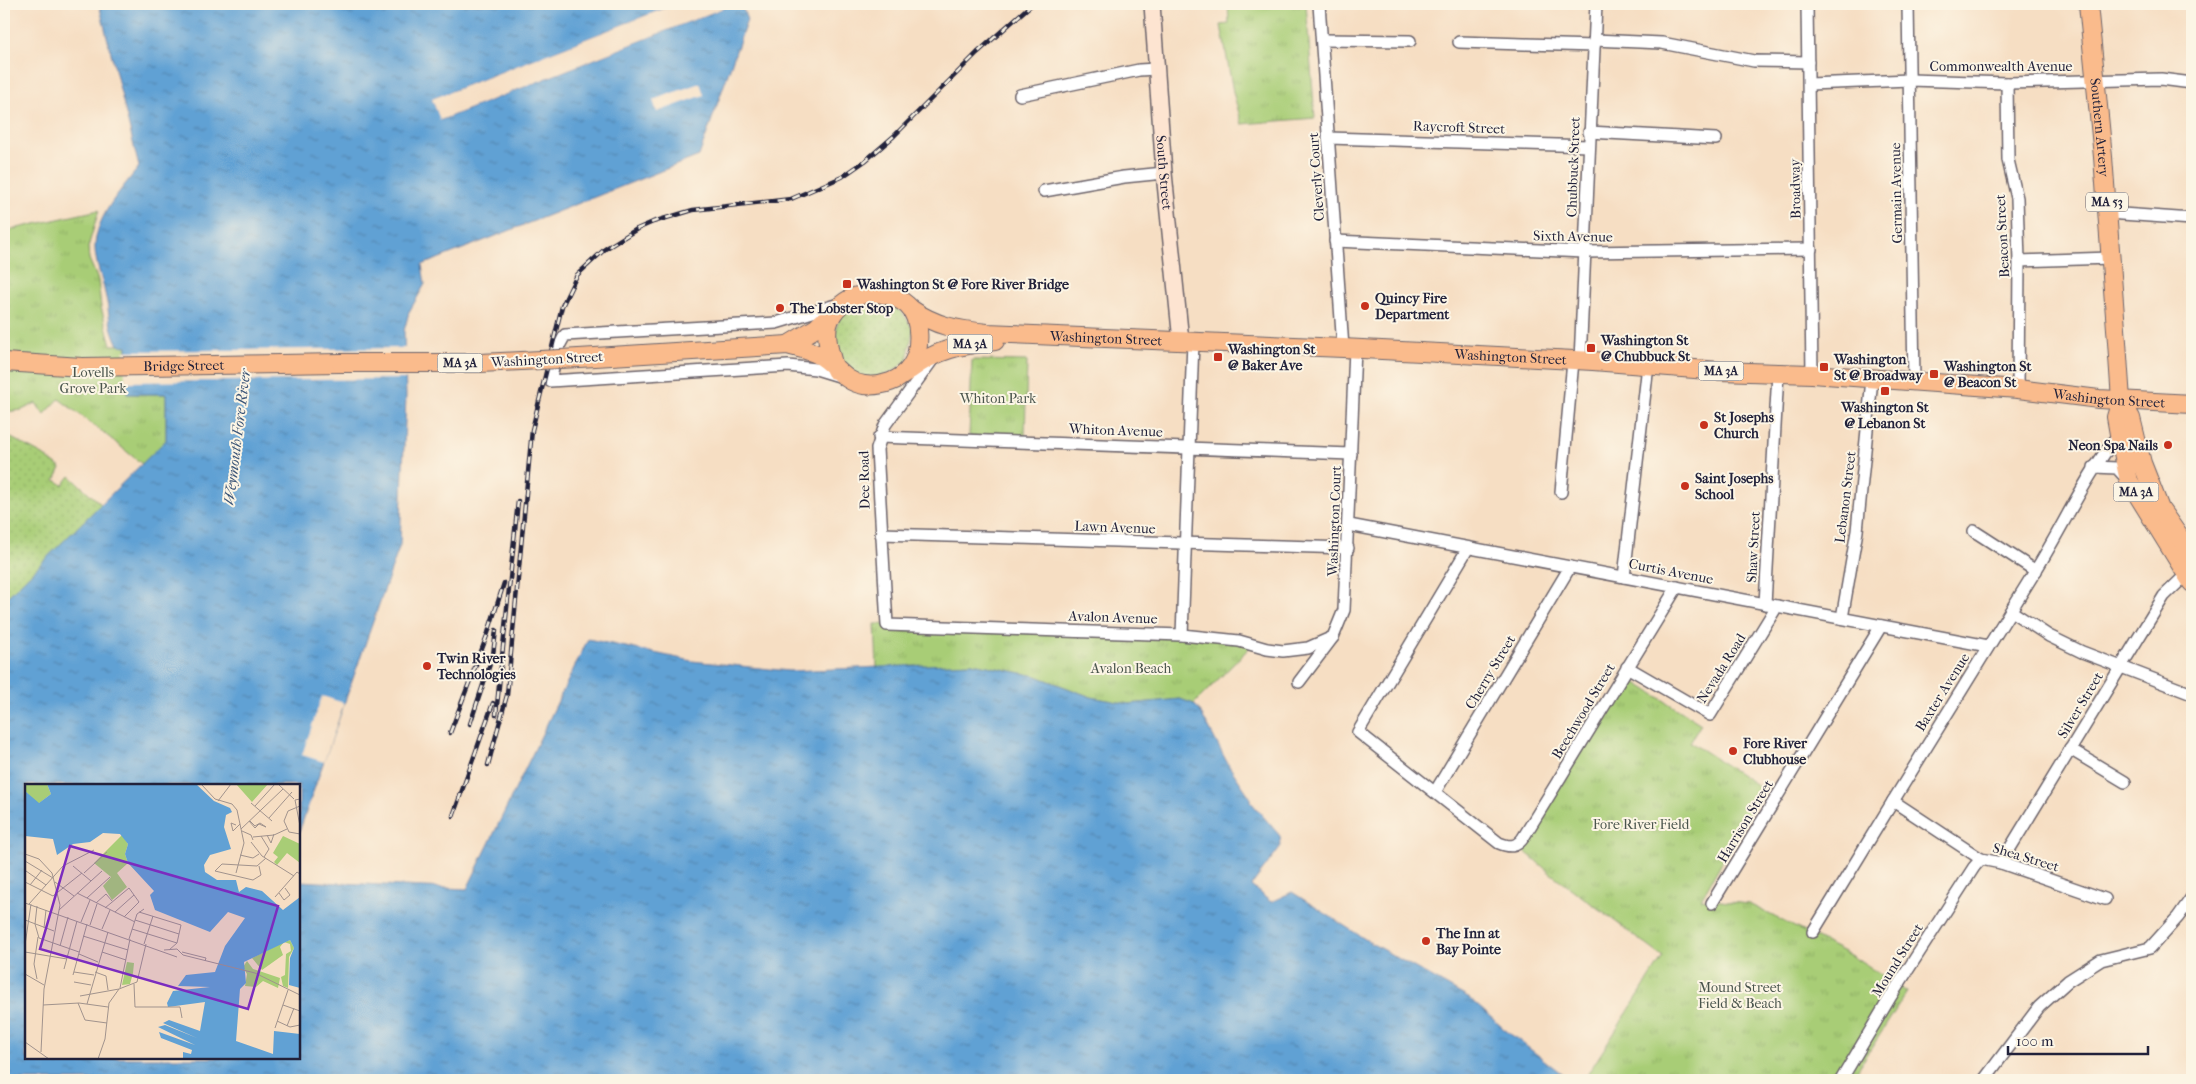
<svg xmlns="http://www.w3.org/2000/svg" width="2196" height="1084" font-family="'IM FELL French Canon',serif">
	<defs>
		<pattern id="grass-dots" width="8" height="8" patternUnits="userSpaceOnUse" patternTransform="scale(1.25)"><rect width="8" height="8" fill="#a8cd76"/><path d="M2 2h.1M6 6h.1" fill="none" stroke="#90b067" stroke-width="1.8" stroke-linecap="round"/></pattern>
		<pattern id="park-tufts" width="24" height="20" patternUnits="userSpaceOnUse" patternTransform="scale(1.25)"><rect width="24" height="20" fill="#a8cd76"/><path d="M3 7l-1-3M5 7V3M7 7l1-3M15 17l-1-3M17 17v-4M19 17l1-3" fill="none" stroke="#90b067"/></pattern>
		<pattern id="water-ripples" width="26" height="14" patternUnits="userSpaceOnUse" patternTransform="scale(1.25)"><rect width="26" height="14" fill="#61a1d4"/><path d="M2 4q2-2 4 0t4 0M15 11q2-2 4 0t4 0" fill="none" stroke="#5083ad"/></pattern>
	</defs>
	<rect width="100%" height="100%" fill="#fcf5e5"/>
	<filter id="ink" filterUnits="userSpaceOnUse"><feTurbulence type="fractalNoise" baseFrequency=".02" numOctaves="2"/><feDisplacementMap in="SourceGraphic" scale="10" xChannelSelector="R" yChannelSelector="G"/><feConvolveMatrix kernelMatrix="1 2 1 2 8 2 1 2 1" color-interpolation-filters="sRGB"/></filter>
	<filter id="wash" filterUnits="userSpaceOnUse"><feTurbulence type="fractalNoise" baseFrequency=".0096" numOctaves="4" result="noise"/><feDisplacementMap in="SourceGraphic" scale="20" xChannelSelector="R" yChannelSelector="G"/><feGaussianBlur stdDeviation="1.12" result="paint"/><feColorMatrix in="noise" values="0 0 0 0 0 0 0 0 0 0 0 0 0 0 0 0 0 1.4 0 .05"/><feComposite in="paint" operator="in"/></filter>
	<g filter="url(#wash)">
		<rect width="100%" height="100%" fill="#f6dec3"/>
		<g fill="url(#grass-dots)" stroke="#657858">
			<path d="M872 301C896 305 902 309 913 330L907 361C891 374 874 384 853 373 847 370 841 362 836 357 835 323 834 308 872 301Z"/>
			<path d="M4 434 43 455 61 468 55 480 63 485 70 476 102 505 4 600Z"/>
		</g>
		<g fill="url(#park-tufts)" stroke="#657858">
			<path d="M1228 4H1306L1315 118 1242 124 1233 92 1221 25 1229 24Z"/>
			<path d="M99 210 88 247 89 259 98 280 101 307 111 345H127V394H166V440L142 464 99 429 59 399 44 415 36 403 22 410 4 412 5 344H4V231Z"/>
			<path d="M972 360 1027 361 1025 437 969 436Z"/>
			<path d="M875 624 1182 635 1252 645 1194 704 1180 699 1129 704 1091 697 1036 676 972 663 877 668Z"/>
			<path d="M1627 677 1701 724 1690 742 1763 789 1701 899 1749 904 1850 955 1907 992 1851 1080H1584L1663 957 1549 872 1522 849Z"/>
		</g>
		<path fill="url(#water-ripples)" stroke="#426288" d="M99 4H676L432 99 441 120 733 4H741L747 20 699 156 422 265 425 284 409 312 404 331 406 396 400 545 299 832V785H26V1058H299V881L467 889 588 639 692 661 789 671 972 663 1036 676 1091 697 1129 704 1180 699 1194 704 1200 711 1229 766 1250 797V801L1280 836 1281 846 1251 886 1271 902 1292 892 1371 943 1470 999 1504 1029 1570 1080H4V600L166 440V394H127V346L118 345C108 325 110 313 105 293 102 278 95 262 95 247 96 216 121 190 139 167Z"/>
		<g fill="#f6dec3">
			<path d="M676 4H679L677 6 435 101 442 117 726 4H733L440 120 432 99Z"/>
			<path d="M700 83 704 95 657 112 653 100Z"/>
			<path d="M407 348 408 379 125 382 124 351Z"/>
			<path d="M322 696 344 703 324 762 302 755Z"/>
		</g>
	</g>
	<g filter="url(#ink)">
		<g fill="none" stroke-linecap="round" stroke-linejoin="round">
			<g stroke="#6c646b" stroke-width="14">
				<g id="street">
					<path d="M1319 4 1343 348"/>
					<path d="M1807 4 1812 374"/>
					<path d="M1908 4 1914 382"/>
					<path d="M1322 40 1410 41"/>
					<path d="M1594 40 1662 43 1754 61 1808 62"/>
					<path d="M1459 42 1594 46"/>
					<path d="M2007 83 2008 160 2017 198 2019 261 2018 389"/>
					<path d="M1809 84 1910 80 2007 83 2161 79 2192 83"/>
					<path d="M1020 95 1139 70 1156 69"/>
					<path d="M1589 132 1716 139"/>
					<path d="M1328 138 1589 146"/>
					<path d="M1044 191 1124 177 1164 173"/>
					<path d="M2108 213 2192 219"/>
					<path d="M1335 241 1584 252 1811 249"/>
					<path d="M2019 261 2111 258"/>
					<path d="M839 304 776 323 565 335 558 348 550 381 788 366 816 369 839 376"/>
					<path d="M933 359 885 425 877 449 887 625 1182 635 1239 641 1267 649 1283 651 1308 648 1333 637"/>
					<path d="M1580 361 1596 4"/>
					<path d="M879 437 1351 454"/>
					<path d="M2094 467 2117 468 2127 479"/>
					<path d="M1561 492 1573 361"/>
					<path d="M1349 525 1988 646"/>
					<path d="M1974 531 2036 571"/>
					<path d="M881 534 1348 548"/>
					<path d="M1468 548 1358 732 1499 843C1509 847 1516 848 1523 838L1677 587"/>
					<path d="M1624 577 1648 365"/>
					<path d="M1765 604 1778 373"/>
					<path d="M2011 611 2049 636 2082 652 2192 694"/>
					<path d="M1842 618 1857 531 1872 379"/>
					<path d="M1182 635 1193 342"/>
					<path d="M1627 667 1710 715 1777 606"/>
					<path d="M1299 682 1333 637 1344 610 1355 349"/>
					<path d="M2070 749 2125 782"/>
					<path d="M1435 792 1570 567"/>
					<path d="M1893 801 1981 859 2001 863 2105 899"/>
					<path d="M2001 863 2164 596 2191 570"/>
					<path d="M1712 903 1881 626"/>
					<path d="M1813 932C1886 812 1960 692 2034 573 2063 527 2085 476 2119 434"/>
					<path d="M1841 1080 1891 996 1974 867 1981 859"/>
					<path d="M1984 1080 2039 1007 2068 981 2101 960 2150 948 2178 917 2192 897"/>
				</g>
			</g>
			<g stroke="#6c646b" stroke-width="18">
				<g id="secondary">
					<path id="s1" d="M1152 4 1164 173 1181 341"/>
				</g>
			</g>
			<g stroke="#6c646b" stroke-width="20">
				<g id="primary">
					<path id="s2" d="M2088 4 2103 157 2117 342 2121 400 2116 417 2119 434 2129 481 2192 583"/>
					<path id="s3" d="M911 309C935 326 958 330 987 333L1343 348 1593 361 1720 371 1812 374 2018 389 2099 399 2192 404"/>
					<path d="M788 345 816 328 832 313"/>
					<path d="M579 358 788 345C797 348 808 350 817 354 835 362 842 382 864 385 881 387 902 381 911 366 921 351 922 318 907 305 883 284 837 292 828 325 825 340 831 356 835 370"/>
					<path id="s4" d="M4 362 82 367 341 363"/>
					<path d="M910 370C937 349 961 345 995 341"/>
					<path d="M2121 400 2131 418 2142 463 2160 509 2192 555"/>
				</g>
			</g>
			<use href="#street" stroke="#fff" stroke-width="11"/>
			<use href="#secondary" stroke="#fde4d1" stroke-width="15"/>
			<use href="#primary" stroke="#fabb8c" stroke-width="18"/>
			<g stroke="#22223b" stroke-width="4.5">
				<g id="rail">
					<path d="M496 715 518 501"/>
					<path d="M470 724 493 655 496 630"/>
					<path d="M450 733 488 633 504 583"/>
					<path d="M488 765 507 695 532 430 562 306 577 275 605 249 637 229 653 222 693 210 791 199 842 177 865 161 894 136 977 53 1032 4"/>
					<path d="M453 816 493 703"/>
				</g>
			</g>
			<use href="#rail" stroke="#fcf5e5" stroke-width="2.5" stroke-dasharray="8" stroke-linecap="butt"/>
			<g stroke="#6c646b" stroke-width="20" stroke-linecap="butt">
				<path id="primary-bridge" d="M341 363H480L579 358"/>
			</g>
			<use href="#primary-bridge" stroke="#fabb8c" stroke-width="18"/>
		</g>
	</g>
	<g fill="#c8321e" stroke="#fcf5e5" stroke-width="2">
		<rect x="842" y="279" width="10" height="10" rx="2.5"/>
		<circle cx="1365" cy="306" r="5"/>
		<circle cx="780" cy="308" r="5"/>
		<rect x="1586" y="343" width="10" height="10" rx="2.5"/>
		<rect x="1213" y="352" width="10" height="10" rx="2.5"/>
		<rect x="1819" y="362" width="10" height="10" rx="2.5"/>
		<rect x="1929" y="369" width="10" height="10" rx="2.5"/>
		<rect x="1880" y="386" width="10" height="10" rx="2.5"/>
		<circle cx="1704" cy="425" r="5"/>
		<circle cx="2168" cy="445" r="5"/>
		<circle cx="1685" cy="486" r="5"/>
		<circle cx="427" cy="666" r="5"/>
		<circle cx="1733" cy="751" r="5"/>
		<circle cx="1426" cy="941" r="5"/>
	</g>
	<g text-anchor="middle" stroke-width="4" stroke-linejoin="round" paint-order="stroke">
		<g fill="#fcf5e5" stroke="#63616e" stroke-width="1">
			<rect x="2086" y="192.5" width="42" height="19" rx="4"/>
			<rect x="947.5" y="334.5" width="45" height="19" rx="4"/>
			<rect x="437.5" y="353.5" width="45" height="19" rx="4"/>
			<rect x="1698.5" y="361.5" width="45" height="19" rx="4"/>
			<rect x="2113.5" y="482.5" width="45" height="19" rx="4"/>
		</g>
		<g font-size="12" font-weight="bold" fill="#22223b">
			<text x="2107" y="206">MA 53</text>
			<text x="970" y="348">MA 3A</text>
			<text x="460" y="367">MA 3A</text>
			<text x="1721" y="375">MA 3A</text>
			<text x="2136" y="496">MA 3A</text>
		</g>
		<g font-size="14" fill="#22223b" stroke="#fcf5e5">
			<text x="2001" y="71">Commonwealth Avenue</text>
			<text transform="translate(1459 127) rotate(2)" y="5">Raycroft Street</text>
			<text dy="5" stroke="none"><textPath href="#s2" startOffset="124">Southern Artery</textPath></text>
			<text transform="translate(1573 167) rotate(-88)" y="5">Chubbuck Street</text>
			<text dy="5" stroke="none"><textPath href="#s1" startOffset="169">South Street</textPath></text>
			<text transform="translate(1316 177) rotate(-94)" y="5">Cleverly Court</text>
			<text transform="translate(1795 189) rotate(-91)" y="5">Broadway</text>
			<text transform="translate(1896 193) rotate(-91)" y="5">Germain Avenue</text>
			<text transform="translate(1573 236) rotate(1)" y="5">Sixth Avenue</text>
			<text transform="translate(2002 236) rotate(-93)" y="5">Beacon Street</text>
			<text dy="5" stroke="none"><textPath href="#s3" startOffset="200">Washington Street</textPath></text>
			<text dy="5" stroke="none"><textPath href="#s3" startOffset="605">Washington Street</textPath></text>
			<text transform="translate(547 359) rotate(-3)" y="5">Washington Street</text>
			<text dy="5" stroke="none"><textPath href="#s4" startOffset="180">Bridge Street</textPath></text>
			<text dy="5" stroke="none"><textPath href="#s3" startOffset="1205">Washington Street</textPath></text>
			<text transform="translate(1116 430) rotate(2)" y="5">Whiton Avenue</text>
			<text transform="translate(864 480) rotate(-91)" y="5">Dee Road</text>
			<text transform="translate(1845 497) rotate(-83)" y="5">Lebanon Street</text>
			<text transform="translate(1334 521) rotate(-88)" y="5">Washington Court</text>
			<text transform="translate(1115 527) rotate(2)" y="5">Lawn Avenue</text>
			<text transform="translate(1753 547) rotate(-87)" y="5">Shaw Street</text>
			<text transform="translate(1671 571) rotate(11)" y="5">Curtis Avenue</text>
			<text transform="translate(1113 617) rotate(2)" y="5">Avalon Avenue</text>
			<text transform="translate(1721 668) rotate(-58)" y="5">Nevada Road</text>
			<text transform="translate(1490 672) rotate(-59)" y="5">Cherry Street</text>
			<text transform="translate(1942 692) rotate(-58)" y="5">Baxter Avenue</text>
			<text transform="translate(2080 705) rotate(-59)" y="5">Silver Street</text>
			<text transform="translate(1583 711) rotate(-59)" y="5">Beechwood Street</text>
			<text transform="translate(1745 821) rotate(-59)" y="5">Harrison Street</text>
			<text transform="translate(2026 857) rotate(17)" y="5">Shea Street</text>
			<text transform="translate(1897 960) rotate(-58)" y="5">Mound Street</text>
		</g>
		<g font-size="14" font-weight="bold" fill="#22223b" stroke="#fcf5e5" text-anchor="start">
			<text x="857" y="289">Washington St @ Fore River Bridge</text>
			<text x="1375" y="303">Quincy Fire<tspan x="1375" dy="16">Department</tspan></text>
			<text x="790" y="313">The Lobster Stop</text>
			<text x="1601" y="345">Washington St<tspan x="1601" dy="16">@ Chubbuck St</tspan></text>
			<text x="1228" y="354">Washington St<tspan x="1228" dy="16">@ Baker Ave</tspan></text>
			<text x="1834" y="364">Washington<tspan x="1834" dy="16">St @ Broadway</tspan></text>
			<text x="1944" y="371">Washington St<tspan x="1944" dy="16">@ Beacon St</tspan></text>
			<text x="1885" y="412" text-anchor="middle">Washington St<tspan x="1885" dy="16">@ Lebanon St</tspan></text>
			<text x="1714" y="422">St Josephs<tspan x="1714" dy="16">Church</tspan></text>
			<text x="2158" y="450" text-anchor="end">Neon Spa Nails</text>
			<text x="1695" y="483">Saint Josephs<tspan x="1695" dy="16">School</tspan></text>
			<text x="437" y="663">Twin River<tspan x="437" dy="16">Technologies</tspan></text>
			<text x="1743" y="748">Fore River<tspan x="1743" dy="16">Clubhouse</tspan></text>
			<text x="1436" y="938">The Inn at<tspan x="1436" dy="16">Bay Pointe</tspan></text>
		</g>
		<g font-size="14" fill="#4a554d" stroke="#fcf5e5">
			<text x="93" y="377">Lovells<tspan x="93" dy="16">Grove Park</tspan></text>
			<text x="998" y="403">Whiton Park</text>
			<text x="1131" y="673">Avalon Beach</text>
			<text x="1641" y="829">Fore River Field</text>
			<text x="1740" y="992">Mound Street<tspan x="1740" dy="16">Field &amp; Beach</tspan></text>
		</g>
		<g font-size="15" font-style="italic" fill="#3b5578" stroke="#fcf5e5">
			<text transform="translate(237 437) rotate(-83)" y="5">Weymouth Fore River</text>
		</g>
	</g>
	<g transform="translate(25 784)">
		<rect width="275" height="275" fill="#f6dec3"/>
		<path d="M259 158 255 163 258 171 237 186 227 174Z" fill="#a8cd76"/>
		<path d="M0 0H22L26 10 13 20 0 7ZM211 0H243L227 18ZM97 51 103 60 100 70 103 79 92 89 102 103 87 116 78 102 86 93 69 79ZM258 52 275 60V79L262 69 252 81 249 78 253 73 248 69ZM265 156 269 164 264 173 263 204 258 202 256 193 260 191 261 170 266 167 265 160 259 158ZM222 177 228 185 255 194 253 204 238 197 231 203 220 202 222 190 218 183ZM102 178 109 179 108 189 105 200 97 201Z" fill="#a8cd76"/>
		<path d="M22 0H171L189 17 205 24 207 28 201 31 199 43 206 65 185 71 179 81 180 88 192 96H211L214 108 221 103 237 107 258 126 275 113V204L264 201 265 174 269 164 265 156 219 178 221 199 215 205 211 257 248 270 249 247 275 250V275H158V268L166 270 167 266 136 254 134 248 170 261 133 243 140 241 172 254 138 239 144 236 175 247 180 218 143 223 142 219 148 207 185 203 153 202 161 191 190 188 200 162 220 134 203 128 185 148 130 126 125 111 129 107 103 79 100 70 103 60 95 50 78 49 65 58 48 60 32 71 28 55 0 52V7L14 19 26 10Z" fill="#61a1d4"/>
		<path fill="none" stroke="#a1938d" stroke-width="1" d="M176 0 190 15 207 20 212 26 219 59 211 89M253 0 269 15M275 15 270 16 275 42M193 17 206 0M226 19 247 37M230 22 250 0M275 22 263 27 259 37 264 48 275 50M244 34 267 8M224 37 230 44 234 40 241 43 235 39 230 42 225 37M211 41 206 39 208 47 215 40M216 45 258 5M217 47 226 51 228 56M242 51 246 59 249 50M236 52 244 65 239 73M228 53 249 51 262 45M226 58 237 72 269 92M0 70 14 75 27 89 35 121 19 205 16 268M215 71 228 74 234 70M0 77 28 94M48 82 66 97M234 82 236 91 228 96 190 87 197 80 232 82 241 74M1 87 21 101M59 89 82 68M0 98 28 112 57 89M30 98 49 112M5 101 17 86M52 109 110 138M254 109 259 116 265 111 260 104M250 113 272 88 275 90M62 114 85 93M0 119 152 173M71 119 81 110 87 117M4 120 38 82 69 66M12 122 10 140 14 154 54 168M80 124 104 104 114 118 99 133M34 126 77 87M90 128 109 111M114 128 156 141 152 159 144 166M0 136 29 147M110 136 154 150M56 138 65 116M65 141 72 120M19 144 21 126M77 145 85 126M107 145 152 159M58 152 103 166M104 155 112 130 119 125M119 160 128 132M0 161 6 120M35 162 43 133M139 166 152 165 158 171 230 189 275 211M0 168 42 175M77 168 101 176M157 168 181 174 180 177M54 170 73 178M39 185 52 137M49 188 69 191M70 188 81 192 83 206M0 190 19 201M48 191 62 140M12 195 9 180 13 153M49 198 66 201M109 200 110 223H155L157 234M95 204 105 155M55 212 94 205M53 219 60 236 82 239M62 220 83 148M18 221 54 219 83 223M258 221 275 227M252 237 265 243 275 241M262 242 269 224M250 244 263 206M0 258 24 275M73 275 80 255 84 219 94 205 112 198 121 160"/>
		<path fill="#7b2cbf" fill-opacity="0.15" stroke="#7b2cbf" stroke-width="2.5" d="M45 62 253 122 223 225 15 165Z"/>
		<rect width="275" height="275" fill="none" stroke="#22223b" stroke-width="2.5"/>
	</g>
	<rect width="2196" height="1084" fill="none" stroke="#fcf5e5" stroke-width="20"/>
	<path d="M2008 1046v8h140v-8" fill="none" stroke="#22223b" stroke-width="2.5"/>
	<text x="2016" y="1046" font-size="15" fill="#22223b" stroke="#fcf5e5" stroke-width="4" paint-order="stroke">100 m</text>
</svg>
